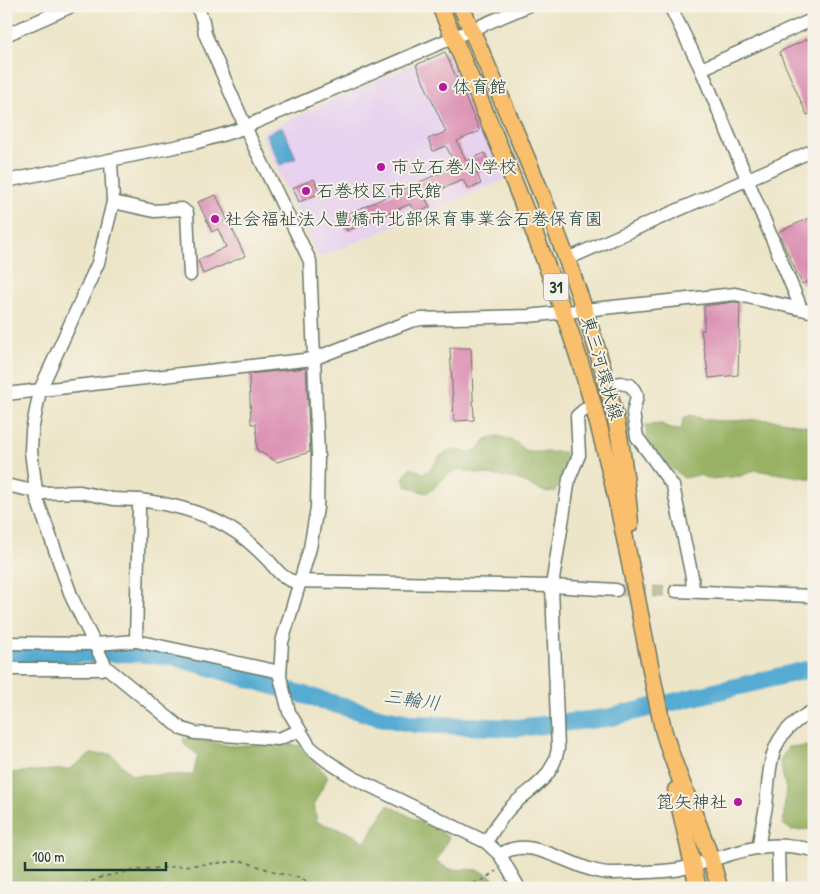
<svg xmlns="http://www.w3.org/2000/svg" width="820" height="894" font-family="'Patrick Hand','Klee One',sans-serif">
	<rect width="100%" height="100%" fill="#f7f3e8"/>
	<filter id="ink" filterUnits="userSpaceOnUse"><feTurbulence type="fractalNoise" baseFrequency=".02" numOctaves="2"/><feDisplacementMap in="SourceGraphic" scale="10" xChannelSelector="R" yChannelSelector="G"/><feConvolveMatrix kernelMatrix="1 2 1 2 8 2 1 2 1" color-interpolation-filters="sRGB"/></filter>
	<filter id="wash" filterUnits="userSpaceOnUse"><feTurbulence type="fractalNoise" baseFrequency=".0096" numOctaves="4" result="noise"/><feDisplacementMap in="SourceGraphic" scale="20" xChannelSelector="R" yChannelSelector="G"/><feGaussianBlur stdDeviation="1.12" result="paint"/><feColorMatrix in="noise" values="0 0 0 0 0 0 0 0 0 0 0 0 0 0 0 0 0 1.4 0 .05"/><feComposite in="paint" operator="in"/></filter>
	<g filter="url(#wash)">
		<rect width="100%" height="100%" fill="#ede5c8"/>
		<path fill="#e7d2ef" d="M444 51 450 53 505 180 321 257 317 255 262 136 263 131Z"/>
		<g fill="#98b265" stroke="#5c784c">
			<path d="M691 415C719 426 743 418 772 420 786 421 800 425 814 428V479L755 470 741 476 710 479 699 475 684 478C665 463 645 450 646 425L662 424 670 429 681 430 684 418Z"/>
			<path d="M498 436 514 441 528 452H564L565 461 555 491 545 492 517 479 476 473 460 469 449 473 433 489 426 493 406 486 403 479 410 468 424 473 430 470 440 456 454 450 471 452 479 448 486 439Z"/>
			<path d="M183 738 232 746 279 743 300 746 328 777 314 803 317 822 348 832 365 842 388 805 449 837 436 862 450 869 479 870 492 877 496 888H6V773L70 769 91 754H111L132 775H193L198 755 185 745Z"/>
			<path d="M814 746V781L809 783 814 799V829L791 830 783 824 786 790 780 761 788 747Z"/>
		</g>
		<path fill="#56abd2" stroke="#3a7483" d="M282 127 296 158 280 165 266 134Z"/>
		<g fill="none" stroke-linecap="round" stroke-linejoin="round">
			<path stroke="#56abd2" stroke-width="18" d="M6 655 137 653 175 657 379 717 415 724 516 728 607 718 814 668"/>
		</g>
		<g id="blocks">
			<g fill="#db90b3">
				<path d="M808 39 814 52V112L807 115 779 52Z"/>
				<path d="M445 52 480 131 457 141 466 161 485 153 491 167 477 173 481 184 468 189 463 180 424 196 430 207 415 214 410 204 347 231 341 217 456 166 446 146 433 151 428 139 446 132 416 65Z"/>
				<path d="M314 179 320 193 299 202 293 188Z"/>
				<path d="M216 195 245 256 203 274 198 260 226 247 218 229 212 232 198 202Z"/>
				<path d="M814 216V279L802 284 778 232Z"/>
				<path d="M735 302 740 303 738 375 709 378 701 330H704V306Z"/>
				<path d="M450 348H471L474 420 454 421Z"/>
				<path d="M306 368 310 452 277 462 257 450 256 424H251L249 374Z"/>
			</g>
		</g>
	</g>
	<g filter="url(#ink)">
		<use href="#blocks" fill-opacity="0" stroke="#677868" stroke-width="1"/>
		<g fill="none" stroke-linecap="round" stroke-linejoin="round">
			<path stroke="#c4c3aa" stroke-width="12" stroke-dasharray="12 6" stroke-linecap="butt" d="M616 590 676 591"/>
			<g stroke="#677868" stroke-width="15">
				<g id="minor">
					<path d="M197 6 203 21 205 34 252 142 310 261 318 455 317 508 310 548 282 642 280 677 289 712 310 747 327 761 354 778 486 842 500 855 519 888"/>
					<path d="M670 6 701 69 799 303 798 308"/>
					<path d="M6 35 72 6"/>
					<path d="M701 69 814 19"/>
					<path d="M6 181 194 143 235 131 527 6"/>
					<path d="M113 202 154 211 182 209 187 213 190 275"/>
					<path d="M567 259 814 150"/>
					<path d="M607 386 620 383 630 385 634 390 637 396 633 413 637 437 673 486 692 577 693 591"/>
					<path d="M6 394 313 359 411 321 421 319 528 316 735 294 814 312"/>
					<path d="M6 485 43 493 80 492 113 499 139 500V510L136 641 95 644 6 643"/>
					<path d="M139 500C171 504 206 512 234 531 245 538 257 549 266 558 275 567 279 576 292 581L552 586 616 590"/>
					<path d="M676 591 814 596"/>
					<path d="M136 641 280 672"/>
					<path d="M106 667 72 598 37 499 31 451 32 431 40 390 98 263 113 202 111 160"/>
					<path d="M6 669H101L106 667 182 729 195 733 278 739 299 731"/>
					<path d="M486 842C494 830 501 817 511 807 532 786 551 782 558 749L552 586 569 479 579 455 577 416 584 410 593 405"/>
					<path d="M778 846 779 888"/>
					<path d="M759 848C759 835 764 820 766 806 771 759 768 735 814 710"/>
					<path d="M500 855C531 831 577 874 612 873 634 872 658 873 680 869 710 862 738 849 768 846 783 844 799 847 814 850"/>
				</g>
			</g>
			<g stroke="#677868" stroke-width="19">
				<g id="major">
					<path d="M440 6C496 138 553 266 593 405 623 511 640 621 663 729 678 783 706 833 719 888"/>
					<path d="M461 6C519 139 581 274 615 416 623 451 627 488 630 524"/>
					<path d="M676 790 698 888"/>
				</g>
			</g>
			<g stroke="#677868" stroke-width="2" stroke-dasharray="4 4" stroke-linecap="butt">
				<path d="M52 888 85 884 102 877 135 870 242 861 282 874 298 877 321 888"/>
				<path d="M458 888 481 881 496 871"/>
			</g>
			<use href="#minor" stroke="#fff" stroke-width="12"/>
			<use href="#major" stroke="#f9bf6c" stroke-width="16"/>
		</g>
	</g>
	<g fill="#b5179e" stroke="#f7f3e8" stroke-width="2">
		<circle cx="443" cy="87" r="5"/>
		<circle cx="381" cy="167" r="5"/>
		<circle cx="306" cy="191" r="5"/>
		<circle cx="215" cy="219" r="5"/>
		<circle cx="738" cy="802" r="5"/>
	</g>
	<g text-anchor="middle" stroke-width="4" stroke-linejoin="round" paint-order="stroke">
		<rect fill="#f7f3e8" stroke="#60746a" stroke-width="1" x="543.5" y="273.5" width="25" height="27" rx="4"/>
		<g font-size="16" font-weight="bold" fill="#1f3d34">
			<text x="556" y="293">31</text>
		</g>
		<g font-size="18" fill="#1f3d34" stroke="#f7f3e8" text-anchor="start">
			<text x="453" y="93">体育館</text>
			<text x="391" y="173">市立石巻小学校</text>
			<text x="316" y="197">石巻校区市民館</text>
			<text x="225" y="225">社会福祉法人豊橋市北部保育事業会石巻保育園</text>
			<text x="728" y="808" text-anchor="end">箆矢神社</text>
		</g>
		<g font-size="18" fill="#1f3d34" stroke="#f7f3e8">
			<text transform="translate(602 368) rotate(74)" y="6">東三河環状線</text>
		</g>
		<g font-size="19" font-style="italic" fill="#305e63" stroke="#f7f3e8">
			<text transform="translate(412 699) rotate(8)" y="7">三輪川</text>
		</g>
	</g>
	<rect width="820" height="894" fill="none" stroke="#f7f3e8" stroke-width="25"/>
	<path d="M25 862v8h141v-8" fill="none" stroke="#1f3d34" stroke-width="2.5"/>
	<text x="32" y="862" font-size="15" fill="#1f3d34" stroke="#f7f3e8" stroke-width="4" paint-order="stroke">100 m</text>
</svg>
